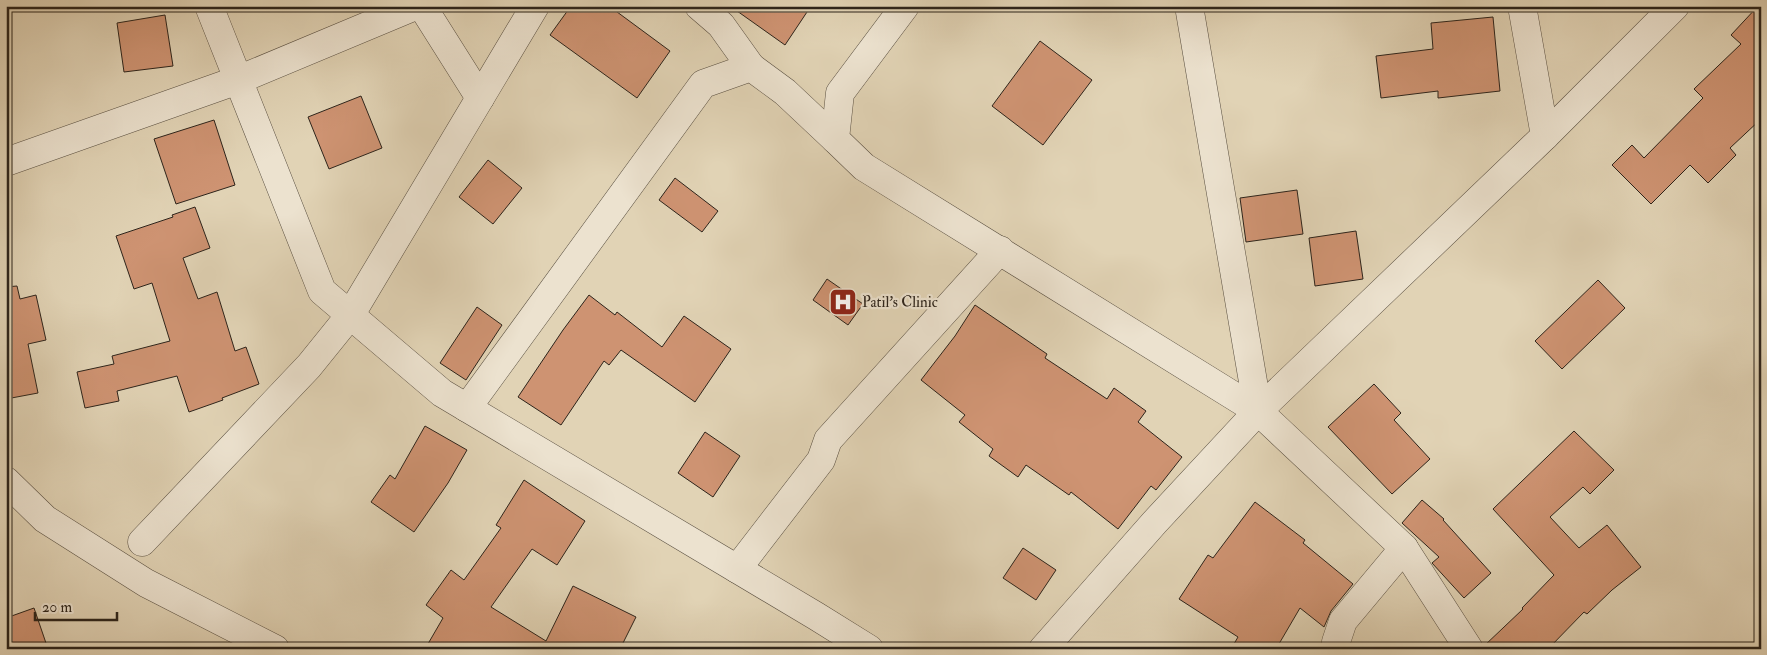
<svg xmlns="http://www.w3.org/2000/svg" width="1767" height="655" font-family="'IM FELL Double Pica',serif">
	<rect width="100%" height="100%" fill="#e1d3b5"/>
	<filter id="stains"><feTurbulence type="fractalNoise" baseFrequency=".004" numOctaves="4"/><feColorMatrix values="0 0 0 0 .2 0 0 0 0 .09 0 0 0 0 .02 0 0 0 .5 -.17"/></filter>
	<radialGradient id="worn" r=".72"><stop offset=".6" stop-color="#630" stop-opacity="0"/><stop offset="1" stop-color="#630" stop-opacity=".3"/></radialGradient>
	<g fill="#ce9372" stroke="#2d241b">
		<path d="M571 6H609L670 51 637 98 550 35Z"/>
		<path d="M730 6H811L785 45Z"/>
		<path d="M1758 6H1761V119L1730 148 1736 155 1708 183 1690 165 1651 204 1612 165 1632 145 1644 158 1703 98 1694 89 1741 44 1731 35Z"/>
		<path d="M165 15 173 66 124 72 117 23Z"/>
		<path d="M1493 17 1500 91 1438 98V91L1381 98 1376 56 1433 49 1431 23Z"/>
		<path d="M1040 41 1092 80 1043 145 992 106Z"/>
		<path d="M361 96 382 148 329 169 308 117Z"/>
		<path d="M214 120 235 185 176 204 154 139Z"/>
		<path d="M488 160 522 188 493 224 459 197Z"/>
		<path d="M675 178 718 211 702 232 659 200Z"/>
		<path d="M1297 190 1303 234 1246 242 1240 198Z"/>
		<path d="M195 207 210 248 183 258 198 299 217 292 235 351 246 347 259 384 222 398 223 400 189 412 177 376 117 391 119 401 85 408 77 372 114 364 112 356 170 341 152 283 134 289 116 236 173 217 172 215Z"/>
		<path d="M1356 231 1363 279 1315 286 1309 238Z"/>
		<path d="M827 279 863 304 848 325 813 300Z"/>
		<path d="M1598 280 1625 308 1562 369 1535 341Z"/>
		<path d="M17 286 20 299 36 295 46 340 28 344 38 393 6 399V287Z"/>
		<path d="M589 295 615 315 617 312 662 347 684 316 731 349 695 402 621 350 609 365 604 361 561 425 518 397 563 330Z"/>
		<path d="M975 305 1047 354 1045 358 1107 399 1114 388 1146 411 1138 422 1182 457 1156 490 1151 486 1118 529 1071 492 1069 495 1026 465 1018 477 989 456 993 449 959 422 965 415 921 380 955 336Z"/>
		<path d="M477 307 502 325 466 380 440 363Z"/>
		<path d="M1374 384 1401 413 1394 420 1430 459 1392 494 1328 427Z"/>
		<path d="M425 426 467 450 448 483 414 532 371 502 390 475 395 479Z"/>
		<path d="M1574 431 1614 470 1590 494 1583 487 1550 517 1579 548 1607 525 1641 567 1612 590 1587 614 1584 612 1548 649H1485L1484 646 1523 609 1522 608 1554 575 1493 509Z"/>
		<path d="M705 432 740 456 713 497 678 473Z"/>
		<path d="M524 480 585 521 557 565 532 549 491 607 546 641 573 586 636 617 620 649H425L443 618 426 605 451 570 464 580 501 528 496 525Z"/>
		<path d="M1422 500 1444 519 1443 520 1491 573 1464 598 1432 563 1439 557 1402 523Z"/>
		<path d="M1255 502 1305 540 1303 543 1353 584 1331 611 1324 627 1300 608 1276 649H1231L1238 637 1179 599 1208 555 1213 558Z"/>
		<path d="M1023 548 1056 570 1036 600 1003 578Z"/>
		<path d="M34 608 48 649H13L6 631V618Z"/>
	</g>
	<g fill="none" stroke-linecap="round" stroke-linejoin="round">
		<g stroke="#5a5042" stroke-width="29">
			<g id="minor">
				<path d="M209 6 322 291 442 393 816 616 869 649"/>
				<path d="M422 6 480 98"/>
				<path d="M699 6 721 25 751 67"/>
				<path d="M905 6 840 93 835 139 864 167 1258 411"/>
				<path d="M1189 6 1258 411 1404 548 1469 649"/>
				<path d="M1522 6 1545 136"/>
				<path d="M6 162 238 80 415 6"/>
				<path d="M467 408 703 84 751 67 785 92 835 139"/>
				<path d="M6 481 45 519 146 583 275 649"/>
				<path d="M142 542 309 366 351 314 535 6"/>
				<path d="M737 569 821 460 828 440 1000 250"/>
				<path d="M1043 649 1154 523 1258 411 1545 136 1675 6"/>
				<path d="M1336 649V642L1343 621 1404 548"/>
			</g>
		</g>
		<use href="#minor" stroke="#ece2cf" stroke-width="28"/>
	</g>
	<defs>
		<g id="hospital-square" transform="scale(1.4375)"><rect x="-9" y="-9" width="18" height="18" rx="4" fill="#8f2418" stroke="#ece2cf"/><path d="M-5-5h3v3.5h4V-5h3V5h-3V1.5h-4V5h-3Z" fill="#fff"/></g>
	</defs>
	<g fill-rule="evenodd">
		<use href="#hospital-square" x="843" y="302"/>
	</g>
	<g text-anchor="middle" stroke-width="4.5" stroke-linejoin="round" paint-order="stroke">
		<g font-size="15" fill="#2d241b" stroke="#ece2cf" text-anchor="start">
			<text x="862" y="307">Patil's Clinic</text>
		</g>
	</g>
	<rect width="1767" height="655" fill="none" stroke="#e1d3b5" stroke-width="25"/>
	<rect x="8" y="8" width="1752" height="640" fill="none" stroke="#2d241b" stroke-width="2.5"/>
	<rect x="12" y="12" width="1742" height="630" fill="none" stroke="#2d241b"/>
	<path d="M35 612v8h82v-8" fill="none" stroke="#2d241b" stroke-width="2.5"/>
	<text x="42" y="612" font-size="15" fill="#2d241b" stroke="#ece2cf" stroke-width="4" paint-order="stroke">20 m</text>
	<rect width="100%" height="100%" filter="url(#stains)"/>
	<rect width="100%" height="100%" fill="url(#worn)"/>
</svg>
